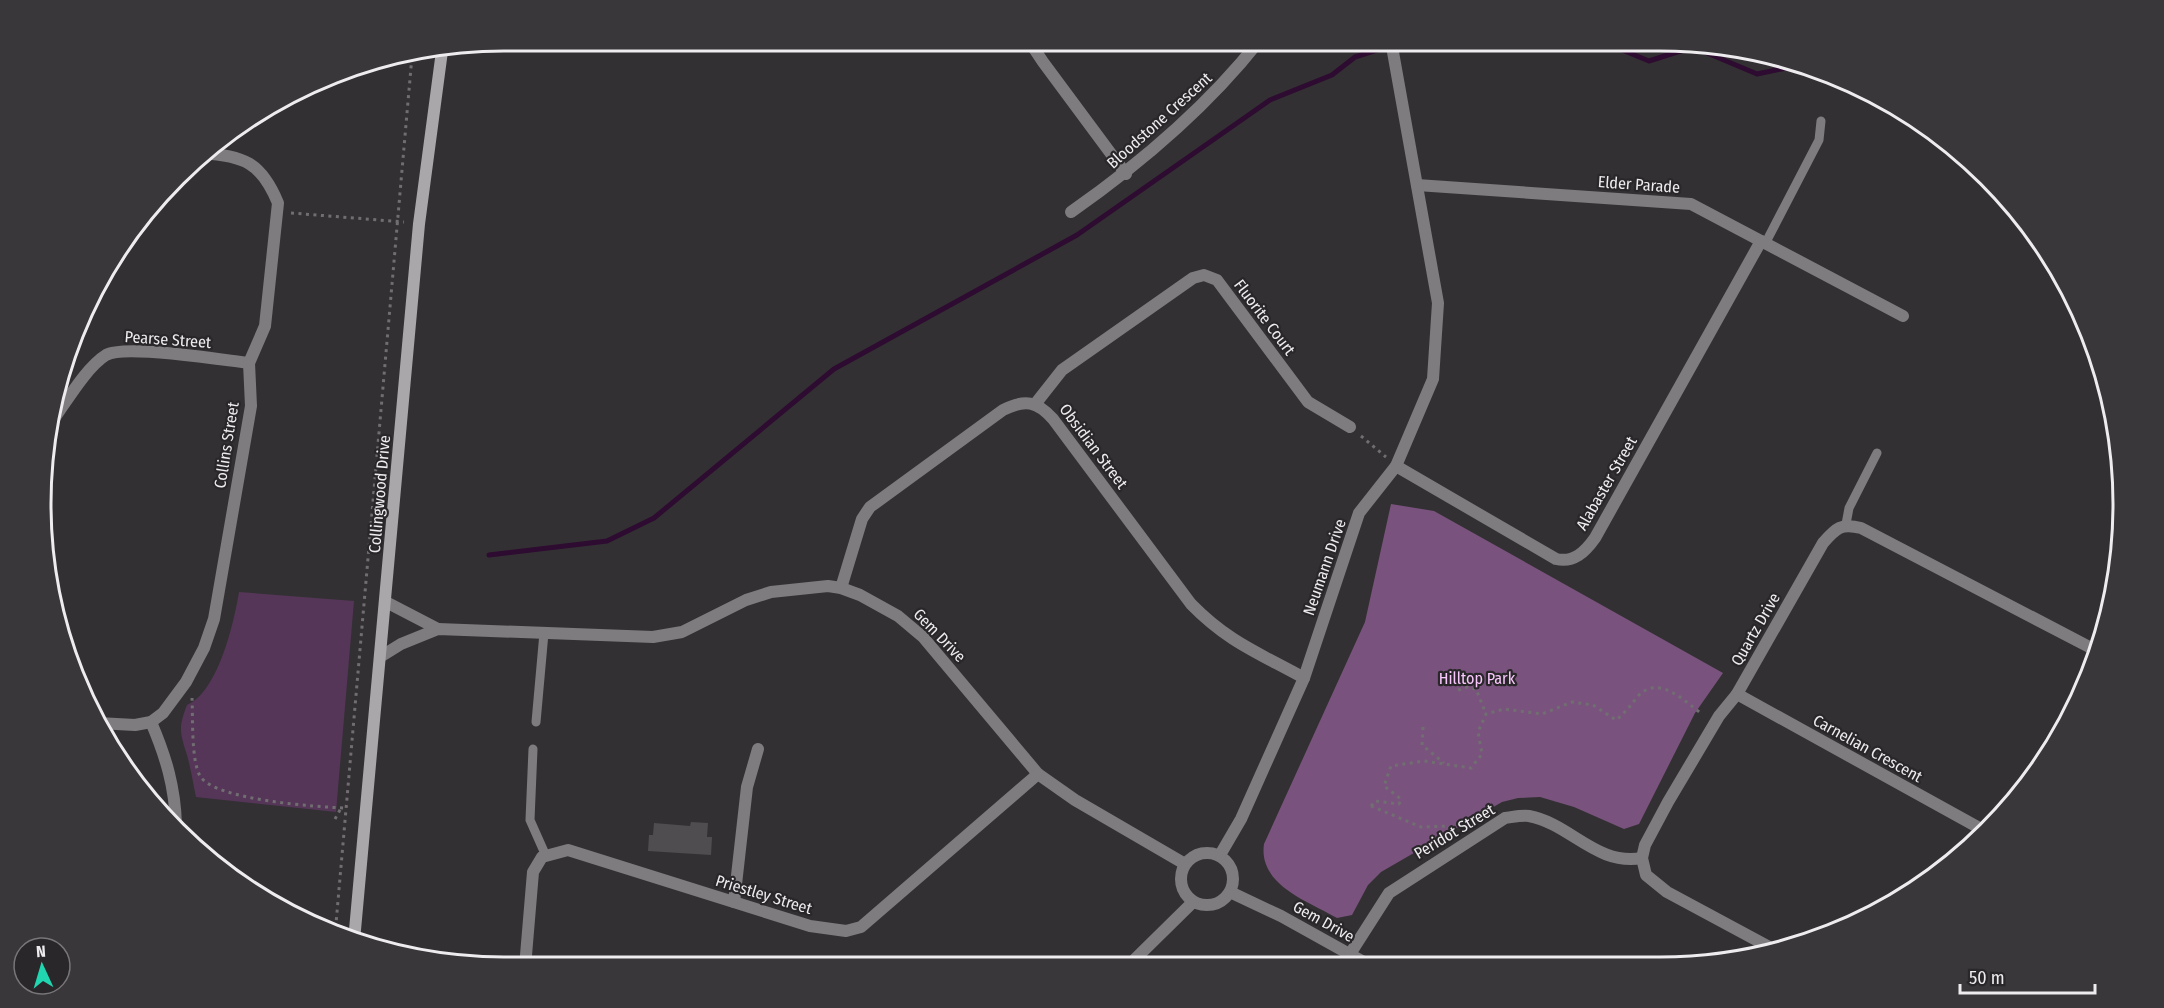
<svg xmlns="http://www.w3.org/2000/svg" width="2164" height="1008" font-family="'Fira Sans Condensed',sans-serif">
	<rect width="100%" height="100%" fill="#333033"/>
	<path fill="#553658" d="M239 592 354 601 336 812 196 797C193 783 191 769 187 755 180 733 178 728 187 705 218 692 234 623 239 592Z"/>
	<path fill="#79537d" d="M1391 504 1434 511 1723 673 1695 713 1639 824 1624 829 1574 807 1540 797 1518 798 1502 802 1381 872 1368 885 1352 915 1337 918C1308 901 1258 885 1264 844L1365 622Z"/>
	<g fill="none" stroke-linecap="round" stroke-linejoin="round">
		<g stroke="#2e0b31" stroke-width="5">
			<path d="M1482 41 1497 46 1518 41"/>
			<path d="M1552 41 1568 44 1603 42 1649 61 1693 47 1757 74 1801 65"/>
			<path d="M489 555 607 541 654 518 834 369 1077 235 1270 100 1332 75 1355 57 1405 41"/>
		</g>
	</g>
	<path fill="#504d50" d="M691 822 708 823 707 837H712L711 855 648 851 649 835H653L654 823 690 826Z"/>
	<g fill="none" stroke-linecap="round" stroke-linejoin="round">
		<g stroke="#716e71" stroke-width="3" stroke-dasharray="3 4.5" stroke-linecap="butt">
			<path d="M291 213 404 222"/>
			<path d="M1361 436 1386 457"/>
			<path d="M1458 690 1467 687 1476 689 1486 714"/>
			<path d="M192 698C193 718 191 760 200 776 214 800 317 807 345 808"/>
			<path d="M1423 727 1422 745 1444 763"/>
			<path d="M1371 806 1375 801 1399 804 1401 799 1384 786 1391 766 1424 761 1471 768 1482 754 1478 732 1486 714 1504 709 1542 714 1572 702 1593 705 1616 720C1625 713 1631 705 1638 696 1659 674 1684 701 1702 714"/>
			<path d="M1371 806 1421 827 1449 826 1450 836"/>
			<path d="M335 819 341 808"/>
			<path d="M335 935 412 56"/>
		</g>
		<g stroke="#7e7c7e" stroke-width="9">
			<path d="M1765 244 1819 140 1821 121"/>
			<path d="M1846 524 1849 508 1877 453"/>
			<path d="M536 722 544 633"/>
			<path d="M533 749 530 820 546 856"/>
		</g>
		<g stroke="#7e7c7e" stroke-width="12">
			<path d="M1032 41 1033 47 1043 62 1126 174"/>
			<path d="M1417 185 1691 204 1903 316"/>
			<path d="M1071 212C1141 163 1206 108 1259 41"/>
			<path d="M1036 403 1062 370 1193 278 1204 275 1217 280 1308 402 1350 427"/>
			<path d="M48 427C64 406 85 368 106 355 125 344 223 360 249 363"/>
			<path d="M1396 466 1556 559C1574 563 1585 552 1595 538L1761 241"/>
			<path d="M841 588 862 519 870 507 1003 410C1025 399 1037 401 1053 419L1191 604C1228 642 1259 653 1304 678"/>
			<path d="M386 602 438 629"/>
			<path d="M380 657 401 644 438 629 653 637 682 632 746 600 771 592 828 586 841 588 860 595 898 616 923 637 1038 774 1075 800 1185 864"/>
			<path d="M1737 694 1983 830"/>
			<path d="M151 722C166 757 175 787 176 825"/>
			<path d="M98 723 135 725 151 722 163 713 186 682 204 648 214 619 251 406 249 363 265 326 278 203C261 162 244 156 202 153"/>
			<circle cx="1207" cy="879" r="26"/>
			<path d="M1220 855 1241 819 1304 678 1359 513 1396 466 1433 379 1438 303 1391 41"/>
			<path d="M1230 892 1281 916 1369 965"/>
			<path d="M734 902 747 787 758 749"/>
			<path d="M1773 949 1667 892 1646 875 1642 858 1645 845 1668 802 1719 716 1737 694 1823 543C1836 528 1841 523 1861 528L2097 651"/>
			<path d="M1350 954 1389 893 1505 818C1513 817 1522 815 1529 816 1571 824 1596 866 1642 858"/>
			<path d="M1129 965 1193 902"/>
			<path d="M525 967 533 872 542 857 568 850 810 926 846 931 861 927 1038 774"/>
		</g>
		<path stroke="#a9a7a9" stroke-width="12" d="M354 941 419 224 442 51"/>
	</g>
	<g text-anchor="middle" stroke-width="4.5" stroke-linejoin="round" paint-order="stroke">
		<g font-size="16" fill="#eeecee" stroke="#292729">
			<text transform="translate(1159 120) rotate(-42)" y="6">Bloodstone Crescent</text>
			<text transform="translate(1639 184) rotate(4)" y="6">Elder Parade</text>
			<text transform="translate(1265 317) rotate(53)" y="6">Fluorite Court</text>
			<text transform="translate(168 339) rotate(4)" y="6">Pearse Street</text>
			<text transform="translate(226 445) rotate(-81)" y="6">Collins Street</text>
			<text transform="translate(1094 446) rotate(53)" y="6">Obsidian Street</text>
			<text transform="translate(1606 483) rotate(-60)" y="6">Alabaster Street</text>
			<text transform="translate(379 494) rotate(-85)" y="6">Collingwood Drive</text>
			<text transform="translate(1324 567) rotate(-71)" y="6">Neumann Drive</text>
			<text transform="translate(1755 629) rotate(-60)" y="6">Quartz Drive</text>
			<text transform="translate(940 635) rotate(46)" y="6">Gem Drive</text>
			<text transform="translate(1868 748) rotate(29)" y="6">Carnelian Crescent</text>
			<text transform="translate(1454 831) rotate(-31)" y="6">Peridot Street</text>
			<text transform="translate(764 894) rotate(17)" y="6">Priestley Street</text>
			<text transform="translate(1324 921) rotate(29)" y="6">Gem Drive</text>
		</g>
		<g font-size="16" fill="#f8c7fc" stroke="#292729">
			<text x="1477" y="684">Hilltop Park</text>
		</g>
	</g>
	<path d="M0 0H2164V1008H0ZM504 51H1660A453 453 0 0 1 2113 504V504A453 453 0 0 1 1660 957H504A453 453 0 0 1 51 504V504A453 453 0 0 1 504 51Z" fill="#393739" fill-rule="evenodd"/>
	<path fill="none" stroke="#eeecee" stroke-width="3" d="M504 51H1660A453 453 0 0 1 2113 504V504A453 453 0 0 1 1660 957H504A453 453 0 0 1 51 504V504A453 453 0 0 1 504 51Z"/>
	<g transform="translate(42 966) rotate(356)"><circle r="28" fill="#292729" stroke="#787678" stroke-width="1.5"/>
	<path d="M0-4.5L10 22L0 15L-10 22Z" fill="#20d5b0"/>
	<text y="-9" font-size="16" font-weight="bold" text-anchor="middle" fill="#eeecee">N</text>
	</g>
	<path d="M1960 984v9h135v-9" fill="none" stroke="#eeecee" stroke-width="3"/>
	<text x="1969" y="984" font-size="18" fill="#eeecee" stroke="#292729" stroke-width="4.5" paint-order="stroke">50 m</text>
</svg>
